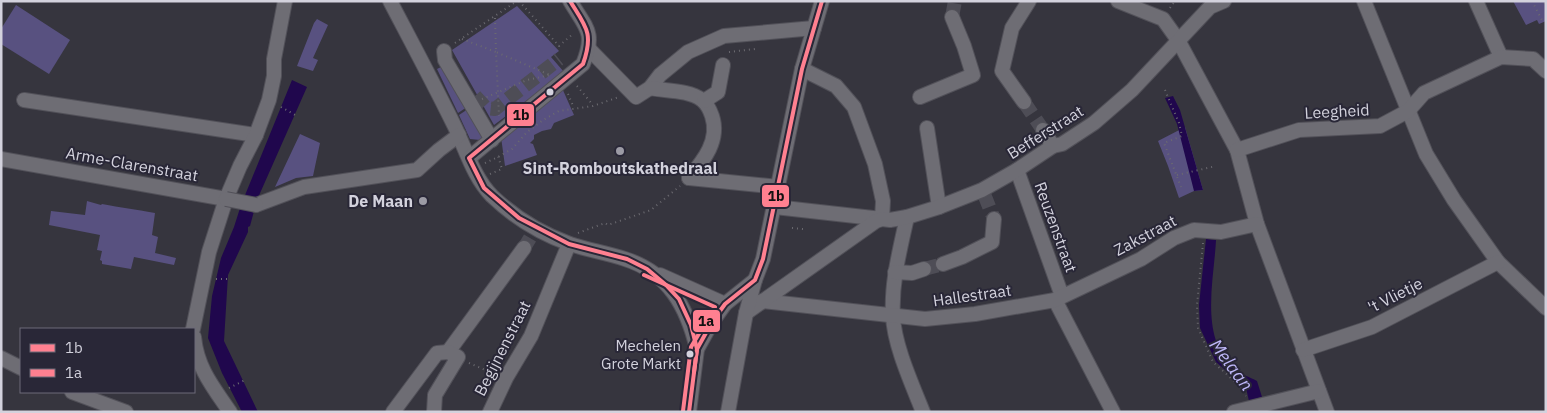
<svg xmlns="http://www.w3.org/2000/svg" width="1547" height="413" font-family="'IBM Plex Sans',sans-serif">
	<rect width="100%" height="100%" fill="#36353e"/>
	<g fill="#585180">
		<path d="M1513 1H1546V21L1539 24 1537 20 1526 25Z"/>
		<path d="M16 5 70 40 49 74 1 44V29Z"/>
		<path d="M517 6 559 51 551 57 564 72 494 125 452 50Z"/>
		<path d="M317 19 328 25 313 58 318 60 313 71 297 66 314 23Z"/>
		<path d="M443 66 467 107 458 113 437 69Z"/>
		<path d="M562 88 574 115 554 123 551 129 542 131 534 135V139L530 143 533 144 537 155 505 166 501 137Z"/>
		<path d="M468 109 485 138 480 140 470 139 459 115Z"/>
		<path d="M1185 127 1203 190 1194 191 1179 198 1168 166 1158 141Z"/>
		<path d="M300 134 320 143 313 176 296 178 275 187Z"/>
		<path d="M87 201 101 205 102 204C121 208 135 209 155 213L152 235 158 237 155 253 176 258 174 265 134 257 131 269 102 264V261L100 260 102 251 97 250 100 235 49 225 51 211 85 215Z"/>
	</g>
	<g fill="#20074d">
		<path d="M292 80 307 87 257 200 250 226 248 227V232L228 275 224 341 258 412H242L222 373 208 338 212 296 221 258 234 227 241 205Z"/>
		<path d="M1173 96 1180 110 1203 190 1194 191 1177 124 1165 98Z"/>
		<path d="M1206 239 1216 240C1214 281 1199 337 1234 369 1240 374 1250 377 1257 381L1262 397 1249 401 1246 388 1216 362 1200 328 1199 305Z"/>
	</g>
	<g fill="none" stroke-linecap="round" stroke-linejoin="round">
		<g stroke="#4e4d56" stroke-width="14" stroke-dasharray="14 7" stroke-linecap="butt">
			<path d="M952 17 955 1"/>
			<path d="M475 96 486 108 495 109 559 59"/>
			<path d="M1024 102 1043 130"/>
			<path d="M984 194 994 219"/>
			<path d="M524 248 530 238"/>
			<path d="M924 269 943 264"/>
		</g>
		<g stroke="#525159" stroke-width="16">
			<g id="minor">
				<path d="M390 1C412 43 434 84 455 127 466 150 474 178 492 196 514 217 542 234 570 244 588 250 607 253 625 259 669 273 687 307 697 349"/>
				<path d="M1118 1 1163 19 1178 40 1237 150 1257 224 1327 412"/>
				<path d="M1364 1 1426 154 1454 200 1498 262 1546 308"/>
				<path d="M1476 1 1501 57"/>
				<path d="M589 49 636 97 650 88 660 75 688 52 724 36 814 28"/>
				<path d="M444 51 445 60 492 140"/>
				<path d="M650 88C666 91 689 90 702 100 707 104 710 110 712 116 720 140 704 160 689 178"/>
				<path d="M920 97 973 75 964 46 952 17"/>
				<path d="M24 100 256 135"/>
				<path d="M704 101 718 92 723 65"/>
				<path d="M1024 102 1002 71 1012 28 1029 1"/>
				<path d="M927 128 939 207"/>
				<path d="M1043 130 1053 146"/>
				<path d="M1237 150 1299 130 1380 126 1408 111 1424 93 1501 57 1533 59 1546 71"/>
				<path d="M469 158 583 64C596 32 586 28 570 1"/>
				<path d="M1 159 226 199"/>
				<path d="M1017 170 1062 296"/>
				<path d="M689 178 779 187"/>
				<path d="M256 205 304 187 417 170 439 150 459 135"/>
				<path d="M775 207 882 219 883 201 875 164 854 107 836 86 802 69"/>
				<path d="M907 217C900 250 891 282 893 316 894 345 912 384 923 412"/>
				<path d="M943 264 962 257 992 242 994 219"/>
				<path d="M895 272 912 273 924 269"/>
				<path d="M660 275 725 304"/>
				<path d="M1055 300 1113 412"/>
				<path d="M762 301 925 319 975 314 1055 300 1141 259 1174 238 1194 230 1221 232 1257 224"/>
				<path d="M746 313 876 221 882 219 890 220 907 217 939 207 982 190 1017 170 1053 146 1062 144 1094 123 1132 90 1210 7 1224 1"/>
				<path d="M193 329 209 252 226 199 240 166 256 135 269 100 274 76V59L285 1"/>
				<path d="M194 337C197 368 213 387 230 412"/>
				<path d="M1303 350 1372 327 1498 262"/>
				<path d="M448 352 524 248"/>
				<path d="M1 358 21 368"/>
				<path d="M72 392 126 412"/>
				<path d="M393 412 437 353 448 352 458 357 435 395 434 412"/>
				<path d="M490 412 506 378 531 336 569 244"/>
				<path d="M689 412 697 349 712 322 725 304 755 280"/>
				<path d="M728 412 746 313 755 280 763 259 802 69 822 1"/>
				<path d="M1234 412 1319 391"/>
			</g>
		</g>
		<g stroke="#6b6a70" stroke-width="2" stroke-dasharray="1 4" stroke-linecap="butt">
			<path d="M519 1 559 46 574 33"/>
			<path d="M1532 1 1543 22"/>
			<path d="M1540 1 1544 2 1546 7"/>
			<path d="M1170 8 1175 1"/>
			<path d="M495 18 496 52 550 75"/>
			<path d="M462 39 496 52 499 116"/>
			<path d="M455 43 517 1"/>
			<path d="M729 52 755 49V46"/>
			<path d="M577 86 593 105"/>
			<path d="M1165 90 1179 123 1182 136 1164 143 1181 187"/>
			<path d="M568 94 574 108"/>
			<path d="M482 99 527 80 550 75"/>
			<path d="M281 107 295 115"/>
			<path d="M485 163 498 157 512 149 527 132 543 120 559 111 593 106 619 97"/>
			<path d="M490 174 502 169 497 153"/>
			<path d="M1177 175 1216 166"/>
			<path d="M792 228 803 229"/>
			<path d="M578 233 605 223 608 225 651 210 680 186"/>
			<path d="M1203 243 1197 305 1198 328 1213 362 1242 388 1246 396"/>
			<path d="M216 279H228"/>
			<path d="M469 363 490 372"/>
			<path d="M229 388 245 380"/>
		</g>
		<use href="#minor" stroke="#6e6d74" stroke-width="14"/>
		<g stroke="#525159" stroke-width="16" stroke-linecap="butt">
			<path id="minor-bridge" d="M226 199 256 205"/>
		</g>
		<use href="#minor-bridge" stroke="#6e6d74" stroke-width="14"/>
		<g stroke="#292737" stroke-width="8">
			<g id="bus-1">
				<path d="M570 1C586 27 594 33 583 64L469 158 484 188 519 218 569 244 627 259 647 269 666 285 679 299 691 325 697 349 689 412"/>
				<path d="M694 372 697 349 712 322 725 304 755 280 763 259 802 69 822 1"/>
			</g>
		</g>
		<g stroke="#292737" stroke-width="8">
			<path id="bus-2" d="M644 275 715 307 691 347 683 411"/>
		</g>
		<use href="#bus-1" stroke="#ff8090" stroke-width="4"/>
		<use href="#bus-2" stroke="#ff8090" stroke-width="4"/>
	</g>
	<g fill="#d3d2dd" stroke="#292737" stroke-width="2">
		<circle cx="550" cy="92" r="4.5"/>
		<circle cx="690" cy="354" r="4.5"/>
	</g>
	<g fill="#9c9ba5" stroke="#292737" stroke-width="2">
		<circle cx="620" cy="151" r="5"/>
		<circle cx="423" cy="201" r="5"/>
	</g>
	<g text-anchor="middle" stroke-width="4" stroke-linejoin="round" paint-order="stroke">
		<g font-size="15" fill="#d3d2dd" stroke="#292737" text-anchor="end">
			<text x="681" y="351">Mechelen<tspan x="681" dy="18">Grote Markt</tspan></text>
		</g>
		<g font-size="16" fill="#d3d2dd" stroke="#292737">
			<text transform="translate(1337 111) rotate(-3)" y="6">Leegheid</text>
			<text transform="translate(1045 132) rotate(-32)" y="6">Befferstraat</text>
			<text transform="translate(132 164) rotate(10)" y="6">Arme-Clarenstraat</text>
			<text transform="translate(1056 227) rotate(70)" y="6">Reuzenstraat</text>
			<text transform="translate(1145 235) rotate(-28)" y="6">Zakstraat</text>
			<text transform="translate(972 295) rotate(-8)" y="6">Hallestraat</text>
			<text transform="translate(1395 295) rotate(-27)" y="6">'t Vlietje</text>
			<text transform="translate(502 348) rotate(-63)" y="6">Begijnenstraat</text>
		</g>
		<g font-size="16" font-weight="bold" fill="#d3d2dd" stroke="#292737">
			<text x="620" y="174">Sint-Romboutskathedraal</text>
			<text x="413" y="207" text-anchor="end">De Maan</text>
		</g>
		<g font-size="18" font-style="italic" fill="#bdb6f7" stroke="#292737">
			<text transform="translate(1231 365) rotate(53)" y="6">Melaan</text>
		</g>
	</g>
	<g stroke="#292737" stroke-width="2">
		<rect x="506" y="103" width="29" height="24" rx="5" fill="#ff8090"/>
		<rect x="761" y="184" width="29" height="24" rx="5" fill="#ff8090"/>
		<rect x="692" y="309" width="29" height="24" rx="5" fill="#ff8090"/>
	</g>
	<g font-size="14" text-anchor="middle" font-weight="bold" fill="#111">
		<text x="521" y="120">1b</text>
		<text x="776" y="201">1b</text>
		<text x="706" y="326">1a</text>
	</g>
	<rect width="1547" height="413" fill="none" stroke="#d3d2dd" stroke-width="5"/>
	<rect x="20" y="328" width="175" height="65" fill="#292737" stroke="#6d6b79"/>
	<rect x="30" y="344" width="25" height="8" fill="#ff8090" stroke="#6d6b79"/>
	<text x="65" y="353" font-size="15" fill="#d3d2dd">1b</text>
	<rect x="30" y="369" width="25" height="8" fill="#ff8090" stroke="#6d6b79"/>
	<text x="65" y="378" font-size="15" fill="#d3d2dd">1a</text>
</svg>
